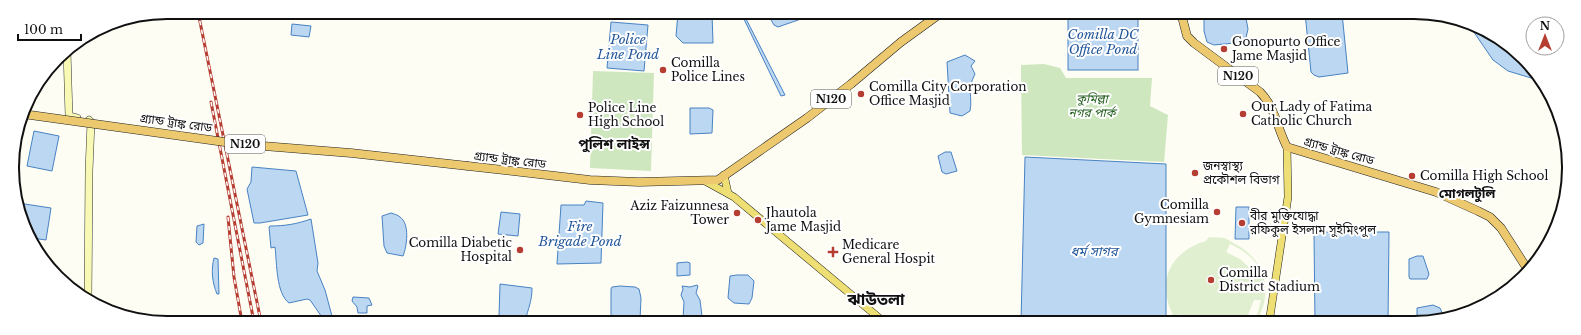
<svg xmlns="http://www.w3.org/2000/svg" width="1581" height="335" font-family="'Libre Baskerville','Noto Sans Bengali',serif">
	<rect width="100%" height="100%" fill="#fefdf3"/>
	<g fill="#cee7bf">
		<path d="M1044 64 1060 68 1066 78H1152L1150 106 1168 115 1164 162 1022 155 1021 65Z"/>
		<path d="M593 71 654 73 651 171 590 168Z"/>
	</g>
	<path fill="#e0efd0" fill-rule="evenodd" d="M1209 237C1214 238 1220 237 1224 238 1228 239 1231 242 1235 244 1265 259 1275 294 1255 323L1261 300H1254L1245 323 1186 322 1179 314 1175 317 1177 322C1155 287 1166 253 1206 241ZM1230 244C1243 250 1251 256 1259 267L1255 273 1240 259 1226 252Z"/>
	<g fill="#bcd7f2" stroke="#4882c3">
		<path d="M678 13H712L713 43H683L676 36Z"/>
		<path d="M741 13H743L785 95 781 96Z"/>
		<path d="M767 13H805L801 19 778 27 774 25Z"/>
		<rect x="1068" y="13" width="70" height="57"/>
		<path d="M1204 13H1245L1248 29 1245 42 1214 45 1207 42 1204 31Z"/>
		<path d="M1305 13H1342L1348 73 1319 77 1314 75 1311 72Z"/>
		<path d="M611 22 648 25 644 71 607 68Z"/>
		<path d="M292 24 311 26 309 37 291 35Z"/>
		<path d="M1469 25 1491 33 1537 73 1541 81 1508 71 1493 60Z"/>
		<path d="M965 55 975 61 971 66 975 74C966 91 973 95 970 111L962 116 950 113 947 62Z"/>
		<path d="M690 108H709L713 110 712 133 690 134Z"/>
		<path d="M34 131 59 136 52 171 27 166Z"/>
		<path d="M945 152H951L957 171 946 174 942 172 938 156Z"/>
		<path d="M1025 157 1166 164V322H1021Z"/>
		<path d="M252 167 296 171 308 215 260 223H254L247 189 251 182Z"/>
		<path d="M586 201 603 203 601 263 557 264 561 205H584Z"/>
		<path d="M18 203 51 208 46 240 32 238 20 217Z"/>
		<path d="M1236 207H1249V239H1235Z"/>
		<path d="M501 212 520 214 518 236 498 234Z"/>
		<path d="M391 213C394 214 398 215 400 217 410 224 407 246 403 256L387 253 384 246 382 216Z"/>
		<path d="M311 219 318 263 317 271 325 290 332 316 324 320 310 300 307 299 289 303C276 293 277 264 275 247L271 248 269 227 270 226C285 226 297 224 311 219Z"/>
		<path d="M204 224 203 243 199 245 196 242 197 226Z"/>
		<path d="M1314 232H1389L1388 323H1315Z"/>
		<path d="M1417 256H1423L1429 274 1427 279H1410L1409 277V259Z"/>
		<path d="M214 258 218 259 219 294H217C212 282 211 270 214 258Z"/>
		<path d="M687 262 690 263V275L677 276V263Z"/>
		<path d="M737 275H748L754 281 752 298 749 304 734 303 728 298 730 276Z"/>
		<path d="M500 284 532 288C532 302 528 308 525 322H513L514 317 499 316Z"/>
		<path d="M697 285 698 286 696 293 700 300 702 316 696 319H683L684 302 681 295 683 289 682 286 690 287Z"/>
		<path d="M620 286 635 287 639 289 641 298 640 320 638 322H613L611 314V289L612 287Z"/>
		<path d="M353 297 369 298 372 305 367 306V313H358L357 307 352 301Z"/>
		<path d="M1433 305 1440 308 1444 317 1417 323V308Z"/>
	</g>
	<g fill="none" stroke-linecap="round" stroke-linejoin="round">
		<g stroke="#323232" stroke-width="8">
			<g id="secondary">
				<path d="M67 51 69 116 77 118"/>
				<path d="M88 301 89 171 91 122 89 120"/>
			</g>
		</g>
		<g stroke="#212121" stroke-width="8">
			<g id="primary">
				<path d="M724 175 728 193"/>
				<path d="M705 181 734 197 884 322"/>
				<path d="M1269 323 1288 197 1287 147"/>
			</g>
		</g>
		<g stroke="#212121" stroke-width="9">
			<g id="trunk">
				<path d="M1181 13 1187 36 1194 43 1260 92C1275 107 1277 128 1287 147L1436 192 1478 211 1490 217 1501 228 1528 270"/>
				<path d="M468 166 590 180 639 182 718 180 807 118 851 84 901 42 941 13"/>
			</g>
		</g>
		<use href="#secondary" stroke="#f7f9b4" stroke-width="7"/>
		<use href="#primary" stroke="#eedf74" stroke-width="7"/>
		<use href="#trunk" stroke="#ecc96e" stroke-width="8"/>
		<g stroke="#b63d32" stroke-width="3">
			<g id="rail">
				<path d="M198 12 261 322"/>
				<path d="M211 102 254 322"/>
				<path d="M228 217 234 277 242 322"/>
			</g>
		</g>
		<use href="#rail" stroke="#fff" stroke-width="1.5" stroke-dasharray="4.5" stroke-linecap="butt"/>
		<g stroke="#212121" stroke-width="9" stroke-linecap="butt">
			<path id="trunk-bridge" d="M23 114 239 144 351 153 468 166"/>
		</g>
		<use href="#trunk-bridge" stroke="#ecc96e" stroke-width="8"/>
	</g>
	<g fill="#b63d32" stroke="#fff" stroke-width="1.5">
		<circle cx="1224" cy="49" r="4"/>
		<circle cx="663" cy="70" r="4"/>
		<circle cx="861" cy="94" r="4"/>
		<circle cx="1243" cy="114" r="4"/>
		<circle cx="580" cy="115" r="4"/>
		<circle cx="1195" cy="173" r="4"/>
		<circle cx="1412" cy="176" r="4"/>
		<circle cx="1217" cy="212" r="4"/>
		<circle cx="737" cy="213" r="4"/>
		<circle cx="758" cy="220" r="4"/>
		<circle cx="1242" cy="223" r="4"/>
		<circle cx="520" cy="250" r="4"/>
		<path d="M831 246h4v4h4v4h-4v4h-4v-4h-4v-4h4z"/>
		<circle cx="1211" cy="280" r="4"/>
	</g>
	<g text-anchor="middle" stroke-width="4" stroke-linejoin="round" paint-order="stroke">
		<g fill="#fff" stroke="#585858" stroke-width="1">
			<rect x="1218" y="67" width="40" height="18" rx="3"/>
			<rect x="811" y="90" width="40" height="18" rx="3"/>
			<rect x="225" y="135" width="40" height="18" rx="3"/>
		</g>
		<g font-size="11" font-weight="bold" fill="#101010">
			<text x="1238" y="80">N120</text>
			<text x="831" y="103">N120</text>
			<text x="245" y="148">N120</text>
		</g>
		<g font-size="12" fill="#101010" stroke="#fff" text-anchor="start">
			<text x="1232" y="46">Gonopurto Office<tspan x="1232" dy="14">Jame Masjid</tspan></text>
			<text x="671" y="67">Comilla<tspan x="671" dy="14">Police Lines</tspan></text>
			<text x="869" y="91">Comilla City Corporation<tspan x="869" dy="14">Office Masjid</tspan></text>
			<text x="1251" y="111">Our Lady of Fatima<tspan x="1251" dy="14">Catholic Church</tspan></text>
			<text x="588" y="112">Police Line<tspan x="588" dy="14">High School</tspan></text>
			<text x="1203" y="170">জনস্বাস্থ্য<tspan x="1203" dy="14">প্রকৌশল বিভাগ</tspan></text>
			<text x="1420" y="180">Comilla High School</text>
			<text x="1209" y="209" text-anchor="end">Comilla<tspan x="1209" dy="14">Gymnesiam</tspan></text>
			<text x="729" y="210" text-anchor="end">Aziz Faizunnesa<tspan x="729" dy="14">Tower</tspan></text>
			<text x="766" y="217">Jhautola<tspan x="766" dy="14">Jame Masjid</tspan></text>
			<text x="1250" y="220">বীর মুক্তিযোদ্ধা<tspan x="1250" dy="14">রফিকুল ইসলাম সুইমিংপুল</tspan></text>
			<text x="512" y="247" text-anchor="end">Comilla Diabetic<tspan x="512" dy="14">Hospital</tspan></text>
			<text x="842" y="249">Medicare<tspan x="842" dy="14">General Hospit</tspan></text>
			<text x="1219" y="277">Comilla<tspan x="1219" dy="14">District Stadium</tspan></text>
		</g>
		<g font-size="12" font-style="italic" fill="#296324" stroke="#fff">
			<text x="1092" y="103">কুমিল্লা<tspan x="1092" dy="14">নগর পার্ক</tspan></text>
		</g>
		<g font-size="12" fill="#101010" stroke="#fff">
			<text transform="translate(176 123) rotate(8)" y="4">গ্র্যান্ড ট্রাঙ্ক রোড</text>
			<text transform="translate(1339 151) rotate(16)" y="4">গ্র্যান্ড ট্রাঙ্ক রোড</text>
			<text transform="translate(510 160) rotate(7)" y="4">গ্র্যান্ড ট্রাঙ্ক রোড</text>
		</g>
		<g font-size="13" font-style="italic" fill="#225699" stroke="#fff">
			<text x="1103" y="39">Comilla DC<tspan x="1103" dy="15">Office Pond</tspan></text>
			<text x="628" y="44">Police<tspan x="628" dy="15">Line Pond</tspan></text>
			<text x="580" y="231">Fire<tspan x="580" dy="15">Brigade Pond</tspan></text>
			<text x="1094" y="256">ধর্ম সাগর</text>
		</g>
		<g font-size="13" font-weight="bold" fill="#101010" stroke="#fff">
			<text x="1467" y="198">মোগলটুলি</text>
		</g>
		<g font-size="14" font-weight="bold" fill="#101010" stroke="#fff">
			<text x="614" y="149">পুলিশ লাইন্স</text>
		</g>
		<g font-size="16" font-weight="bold" fill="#101010" stroke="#fff">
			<text x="876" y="305">ঝাউতলা</text>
		</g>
	</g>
	<path d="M0 0H1581V335H0ZM167 19H1414A148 148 0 0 1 1562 167V168A148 148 0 0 1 1414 316H167A148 148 0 0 1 19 168V167A148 148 0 0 1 167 19Z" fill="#fff" fill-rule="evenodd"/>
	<path fill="none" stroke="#101010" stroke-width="2" d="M167 19H1414A148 148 0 0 1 1562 167V168A148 148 0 0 1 1414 316H167A148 148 0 0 1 19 168V167A148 148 0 0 1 167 19Z"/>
	<g transform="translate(1545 36)"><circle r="19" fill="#ffffff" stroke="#9f9f9f"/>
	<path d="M0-3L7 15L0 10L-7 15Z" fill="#b63d32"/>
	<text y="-6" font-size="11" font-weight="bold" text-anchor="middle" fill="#101010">N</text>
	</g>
	<path d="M18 34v6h63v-6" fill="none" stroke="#101010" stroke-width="2"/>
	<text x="24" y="34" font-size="12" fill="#101010" stroke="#ffffff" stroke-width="3" paint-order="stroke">100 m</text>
</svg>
